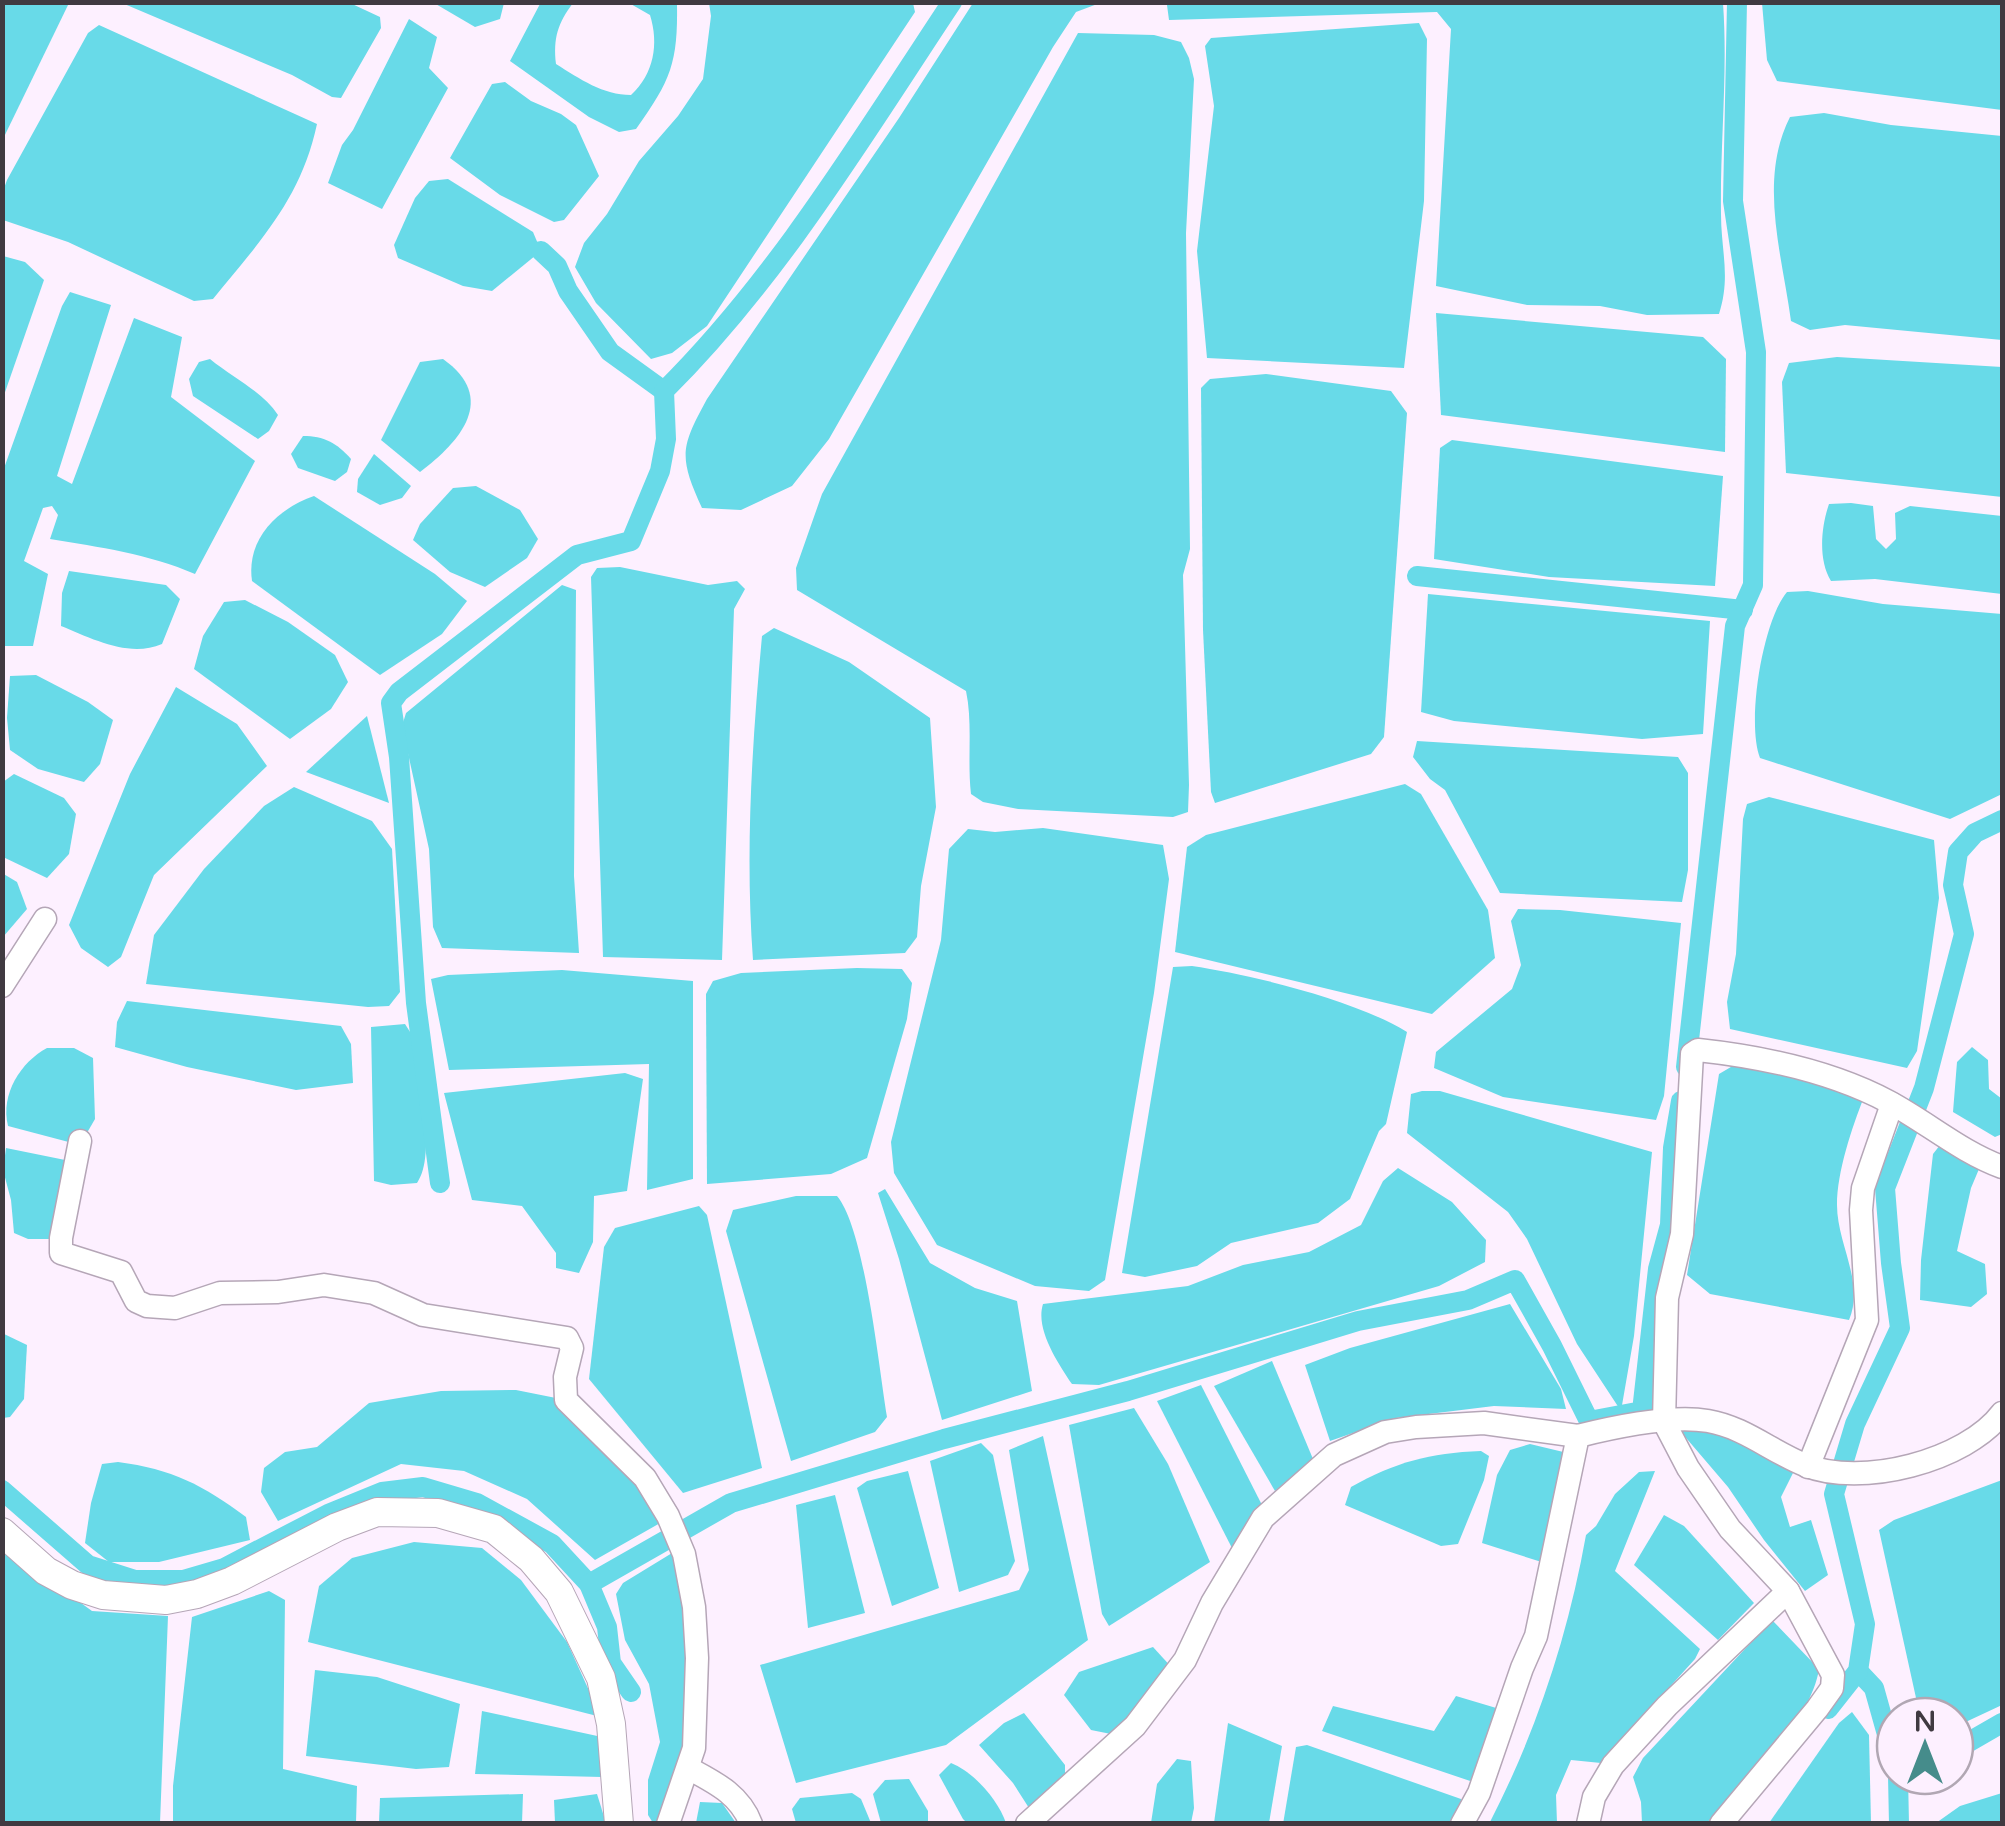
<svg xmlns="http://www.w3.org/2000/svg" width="2005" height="1826" font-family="'Varela Round',sans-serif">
	<rect width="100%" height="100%" fill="#fdf0ff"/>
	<g fill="#68dae8">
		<path d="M3 2 69 3 3 139 2 3Z"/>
		<path d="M541 2 573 3C558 23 553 38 556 64 580 79 603 95 631 95 654 74 659 44 650 15L629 3H677C678 63 671 80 636 129L619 132 589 117 510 61Z"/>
		<path d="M1171 2 1723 3C1728 73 1720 143 1721 214 1721 251 1731 277 1719 314L1647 315 1600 306 1527 305 1436 286 1451 29 1437 12 1169 20 1167 5Z"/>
		<path d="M122 3H350L380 17 381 28 341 98 332 97 292 75Z"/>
		<path d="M434 3H504L500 19 475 27Z"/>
		<path d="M709 3H913L915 12 707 326 672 353 651 359 596 303 575 267 584 243 607 214 639 161 678 116 703 79 711 16Z"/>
		<path d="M973 3H1100L1076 12 1053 47 829 439 792 486 741 510 702 508C678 456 681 447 707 399L899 118Z"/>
		<path d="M1762 3H2002V110L1777 81 1767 60Z"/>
		<path d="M409 19 437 37 429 68 448 88 382 209 328 183 342 145 353 130Z"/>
		<path d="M1419 23 1427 39 1424 201 1404 368 1207 358 1197 251 1214 106 1205 46 1211 38Z"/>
		<path d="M99 25 317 124C301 199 260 241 213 299L194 301 68 242 3 220V191L7 180 88 33Z"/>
		<path d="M1078 33 1154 35 1181 42 1189 58 1194 79 1186 233 1190 549 1183 575 1189 785 1188 812 1173 817 1018 809 983 802 971 794C967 760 973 724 966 691L797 590 796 568 822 494Z"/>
		<path d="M505 82 531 101 561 114 576 125 599 176 564 220 554 222 500 195 450 158 492 84Z"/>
		<path d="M1824 113 1891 125 2002 136V340L1845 325 1810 330 1791 321C1782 254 1758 180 1790 117Z"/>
		<path d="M448 179 533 232 541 251 492 291 463 286 398 258 394 245 415 198 429 181Z"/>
		<path d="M3 256 25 262 44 280 3 398Z"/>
		<path d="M70 292 111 305 57 476 72 484 134 318 182 337 171 397 255 461 195 574C149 554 99 547 50 539L58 515 52 506 43 508 24 561 48 574 33 646H3V471L62 306Z"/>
		<path d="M1436 313 1703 337 1726 359 1725 452 1441 415Z"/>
		<path d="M1837 357 2002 367V497L1786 473 1782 382 1789 363Z"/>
		<path d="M210 359C233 378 262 391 278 415L269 431 258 439 193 396 189 379 199 362Z"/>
		<path d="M443 359C498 398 461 441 420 472L381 440 420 362Z"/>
		<path d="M1266 374 1391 391 1407 413 1384 737 1371 754 1215 803 1211 792 1203 630 1201 388 1210 379Z"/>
		<path d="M303 436C324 436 337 443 351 459L347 472 335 481 298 468 291 454Z"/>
		<path d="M1452 440 1723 476 1715 586 1549 577 1434 559 1440 448Z"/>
		<path d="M374 454 411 486 402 498 380 505 357 492 358 479Z"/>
		<path d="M476 486 520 510 538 539 527 558 485 587 450 572 413 540 420 524 453 488Z"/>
		<path d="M314 496 435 574 467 601 442 634 380 675 252 581C246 539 277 509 314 496Z"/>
		<path d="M1851 503 1873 506 1876 539 1886 549 1896 539 1895 513 1910 506 2002 516V594L1875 579 1831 581C1818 560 1821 527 1829 504Z"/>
		<path d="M620 567 708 585 737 581 745 589 734 609 722 960 603 957 591 577 597 568Z"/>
		<path d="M69 571 166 585 180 599 162 644C129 658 93 639 61 626L62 593Z"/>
		<path d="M562 585 576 590 574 876 579 953 442 948 433 927 429 849 402 726 406 713Z"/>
		<path d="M1808 591 1883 604 2002 614V794L1950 819 1760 758C1746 722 1763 620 1787 592Z"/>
		<path d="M1428 594 1710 621 1703 734 1642 739 1454 721 1421 712Z"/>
		<path d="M245 600 288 622 335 655 348 682 331 709 290 739 194 669 203 636 224 602Z"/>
		<path d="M774 628 849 662 930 718 936 807 921 886 917 937 905 953 753 960C745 852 752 744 762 636Z"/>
		<path d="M36 675 88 702 113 720 100 764 84 782 38 769 10 750 7 718 10 676Z"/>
		<path d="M176 687 237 724 267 766 154 875 121 957 108 967 81 948 69 925 130 774Z"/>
		<path d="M367 716 389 803 306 772Z"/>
		<path d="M1417 741 1678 757 1688 773V870L1682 902 1500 893 1445 790 1430 779 1413 757Z"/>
		<path d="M14 774 64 798 76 814 69 854 47 878 3 857V782Z"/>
		<path d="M1405 784 1421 794 1488 910 1495 958 1432 1014 1175 952 1187 847 1206 835Z"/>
		<path d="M294 787 372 821 392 849 400 992 389 1006 368 1007 146 984 154 935 204 869 264 806Z"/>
		<path d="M1769 797 1934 840 1939 898 1917 1051 1907 1068 1730 1029 1727 1002 1736 954 1743 819 1747 804Z"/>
		<path d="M1043 828 1163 845 1169 879 1154 993 1105 1280 1089 1291 1035 1286 937 1245 894 1173 891 1142 941 940 949 849 968 829 995 832Z"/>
		<path d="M2 873 17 882 27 909 3 937Z"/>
		<path d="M1518 909 1560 910 1681 923 1664 1096 1656 1120 1503 1097 1434 1068 1436 1052 1512 989 1521 965 1511 921Z"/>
		<path d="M1192 966C1253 975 1355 1000 1407 1032L1386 1124 1379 1131 1350 1199 1318 1223 1231 1243 1197 1266 1145 1277 1122 1273 1173 967Z"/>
		<path d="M857 968 902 969 912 983 907 1019 867 1158 831 1174 707 1184 706 994 713 981 741 973Z"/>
		<path d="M562 970 693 981V1179L647 1190 649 1064 449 1070 431 979 448 975Z"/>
		<path d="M127 1001 341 1026 351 1044 353 1083 296 1090 187 1067 115 1047 117 1022Z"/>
		<path d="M405 1024 412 1035C417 1070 438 1155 417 1183L391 1185 374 1181 371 1027Z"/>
		<path d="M1972 1047 1988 1060 1989 1089 2002 1099V1134L1995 1137 1953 1112 1957 1062Z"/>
		<path d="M47 1048H74L93 1058 95 1119 80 1145 8 1126C0 1094 21 1062 47 1048Z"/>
		<path d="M1736 1064 1820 1081 1864 1097C1852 1127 1837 1172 1837 1205 1837 1244 1865 1283 1849 1320L1710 1294 1687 1275 1719 1074Z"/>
		<path d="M625 1073 643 1079 627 1191 594 1196 593 1242 579 1273 556 1268V1253L522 1206 472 1200 444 1093Z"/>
		<path d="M1422 1091H1440L1652 1152 1634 1336 1621 1411 1577 1344 1527 1239 1508 1212 1407 1133 1411 1094Z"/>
		<path d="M1944 1140 1979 1169 1971 1188 1957 1251 1985 1264 1987 1294 1971 1307 1920 1300 1921 1260 1933 1154Z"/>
		<path d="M6 1148 80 1163 55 1239H28L14 1233 11 1200 3 1170Z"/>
		<path d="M1398 1168 1452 1202 1486 1240 1485 1262 1439 1286 1099 1385 1072 1384C1058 1363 1035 1329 1043 1304L1188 1286 1243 1265 1309 1252 1361 1225 1383 1181Z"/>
		<path d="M885 1189 930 1263 975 1288 1017 1301 1032 1391 942 1420 899 1259 878 1193Z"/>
		<path d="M796 1196H837C865 1229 879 1369 887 1417L875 1432 791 1461 726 1231 733 1210Z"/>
		<path d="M699 1206 707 1215 762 1468 683 1493 589 1379 604 1247 615 1228Z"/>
		<path d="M1510 1304 1561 1389 1566 1409 1494 1406 1396 1418 1330 1441 1305 1365 1350 1348Z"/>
		<path d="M2 1333 27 1345 24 1399 10 1417 3 1418Z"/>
		<path d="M1272 1361 1313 1459 1275 1491 1214 1386Z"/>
		<path d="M1201 1385 1264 1509 1234 1552 1157 1401Z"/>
		<path d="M516 1390 566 1400 669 1518 595 1560 527 1499 464 1471 401 1464 278 1521 261 1492 264 1468 285 1452 317 1447 369 1403 441 1391Z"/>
		<path d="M1134 1408 1168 1464 1210 1562 1109 1626 1102 1614 1069 1425Z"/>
		<path d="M1702 1423 1806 1470 1793 1473 1781 1497 1790 1527 1811 1520 1828 1575 1805 1591 1764 1540 1728 1487 1681 1432Z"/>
		<path d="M1043 1436 1088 1640 946 1745 796 1783 760 1665 1019 1590 1029 1570 1009 1450Z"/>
		<path d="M981 1443 993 1455 1015 1561 1008 1575 959 1592 930 1461Z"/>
		<path d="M1530 1444 1580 1456 1551 1565 1482 1543 1497 1475 1510 1450Z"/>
		<path d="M1481 1451 1489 1456 1484 1480 1458 1544 1441 1546 1345 1505 1351 1487C1396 1462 1429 1453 1481 1451Z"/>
		<path d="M118 1462C172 1469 203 1485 246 1517L250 1540 159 1562H109L85 1543 91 1503 102 1464Z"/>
		<path d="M908 1471 939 1588 892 1606 857 1488 867 1481Z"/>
		<path d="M1655 1471 1615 1571 1700 1649 1695 1659 1601 1763 1571 1760 1556 1795 1557 1823 1489 1824C1536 1733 1568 1636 1586 1535L1596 1526 1615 1494 1639 1472Z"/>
		<path d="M2002 1480V1705L1955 1727V1716H1920L1879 1530 1894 1520Z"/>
		<path d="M835 1495 865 1613 808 1628 796 1505Z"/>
		<path d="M1664 1515 1684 1526 1754 1603 1718 1640 1634 1565Z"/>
		<path d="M414 1542 482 1548 521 1580 567 1642 601 1717 308 1642 319 1586 352 1558Z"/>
		<path d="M2 1546 92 1611 168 1616 160 1823H3Z"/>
		<path d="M677 1550 699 1600 679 1823H653L648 1815V1780L660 1742 649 1684 625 1640 616 1594 623 1583Z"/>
		<path d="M269 1591 285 1600 283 1769 357 1786 356 1823H173V1786L192 1617Z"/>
		<path d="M1772 1620 1819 1669C1810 1726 1742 1779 1707 1823H1642L1641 1802 1633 1777 1643 1758Z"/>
		<path d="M1153 1647 1174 1670 1116 1735 1091 1730 1064 1695 1079 1672Z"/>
		<path d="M315 1670 377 1677 460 1704 449 1767 416 1769 306 1756Z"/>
		<path d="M1456 1696 1513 1713 1485 1786 1322 1731 1333 1706 1434 1731Z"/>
		<path d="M482 1711 602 1737V1777L475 1774Z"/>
		<path d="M1852 1712 1869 1735 1871 1823H1769L1839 1723Z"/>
		<path d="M1024 1713 1065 1765V1781L1029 1808 1013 1783 979 1745 1004 1723Z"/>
		<path d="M1228 1723 1282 1746 1269 1823H1214Z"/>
		<path d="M1307 1745 1461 1799 1459 1822 1283 1824 1296 1747Z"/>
		<path d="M1177 1759 1191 1761 1194 1808 1191 1823H1151L1157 1784Z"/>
		<path d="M951 1763C974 1772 998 1800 1006 1823H967L963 1819 939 1775Z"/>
		<path d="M909 1779 928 1811V1823H881L873 1794 885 1780Z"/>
		<path d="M852 1793 861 1799 871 1823H796L792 1809 800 1798Z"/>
		<path d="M2002 1793V1823H1936L1960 1806Z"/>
		<path d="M523 1794 522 1823H379L380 1798Z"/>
		<path d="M597 1794 606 1823H555L554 1800Z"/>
		<path d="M700 1802 722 1803 736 1823H696Z"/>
	</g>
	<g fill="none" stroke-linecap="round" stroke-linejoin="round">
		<g stroke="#68dae8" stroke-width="20">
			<path d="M541 251 557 266 568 291 610 352 664 391"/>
			<path d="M1417 576 1743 610"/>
			<path d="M1686 1067 1735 626 1753 585 1756 352 1733 201 1737 2"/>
			<path d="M440 1183 416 1003 399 757 391 703 399 692 577 555 631 541 660 471 666 439 664 391C778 278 863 136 952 2"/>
			<path d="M2 1490 88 1565 135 1580H183L224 1568 328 1514 382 1492 423 1487 477 1503 552 1544 589 1584 607 1627 611 1663 631 1692"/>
			<path d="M589 1584 731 1503 944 1439 1128 1391 1358 1321 1468 1300 1515 1280 1552 1346 1589 1421 1642 1411 1658 1269 1670 1225 1673 1148 1681 1101"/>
			<path d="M1858 1671 1874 1688 1895 1763"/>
			<path d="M1828 1709 1858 1671 1865 1624 1834 1494 1855 1424 1900 1328 1891 1263 1885 1188 1924 1088 1964 934 1953 885 1958 852 1975 833 2002 820"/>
			<path d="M1955 1750 2002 1723"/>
			<path d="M1898 1776 1899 1824"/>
		</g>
		<g stroke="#b5a6b7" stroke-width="25">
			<g id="minor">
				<path d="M2 986 45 919"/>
				<path d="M80 1141 61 1238V1253L121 1272 136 1301 147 1306 175 1308 220 1293 278 1292 324 1285 374 1293 423 1315 567 1338 572 1348 565 1377 566 1400 645 1478 668 1516 684 1554 694 1607 697 1658 694 1748 668 1824"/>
				<path d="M1808 1467 1867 1320 1861 1210 1863 1188 1892 1104"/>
				<path d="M688 1768C714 1782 740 1794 751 1824"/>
				<path d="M1027 1824 1135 1726 1185 1660 1212 1603 1263 1518 1334 1455 1385 1432 1416 1427 1484 1423 1578 1436"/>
				<path d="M1462 1824 1479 1793 1522 1668 1536 1636 1578 1436C1614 1427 1672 1415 1708 1421 1744 1427 1772 1452 1805 1465 1861 1488 1966 1461 2002 1413"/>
				<path d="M1588 1824 1594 1797 1613 1765 1667 1706 1788 1591"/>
				<path d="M1721 1824 1817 1709 1832 1688 1833 1675 1788 1591 1730 1529 1688 1468 1664 1422 1667 1298 1682 1234 1692 1054 1698 1050C1763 1057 1831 1071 1889 1102 1928 1123 1961 1152 2002 1167"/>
			</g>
		</g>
		<g stroke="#b5a6b7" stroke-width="30">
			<path id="tertiary" d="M2 1532 46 1571 72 1585 103 1595 166 1600 197 1594 232 1581 337 1527 377 1512 438 1513 494 1529 531 1559 559 1592 601 1678 611 1724 619 1824"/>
		</g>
		<use href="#minor" stroke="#fff" stroke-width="22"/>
		<use href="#tertiary" stroke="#fff" stroke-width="28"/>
	</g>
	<rect width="2005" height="1826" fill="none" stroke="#403a41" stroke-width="10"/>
	<g transform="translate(1925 1746)"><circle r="48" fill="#fdf0ff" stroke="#b1a7b3" stroke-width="2.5"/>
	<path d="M0-8L18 38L0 25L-18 38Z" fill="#458c8b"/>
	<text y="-15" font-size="28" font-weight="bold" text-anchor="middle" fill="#403a41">N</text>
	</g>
</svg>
